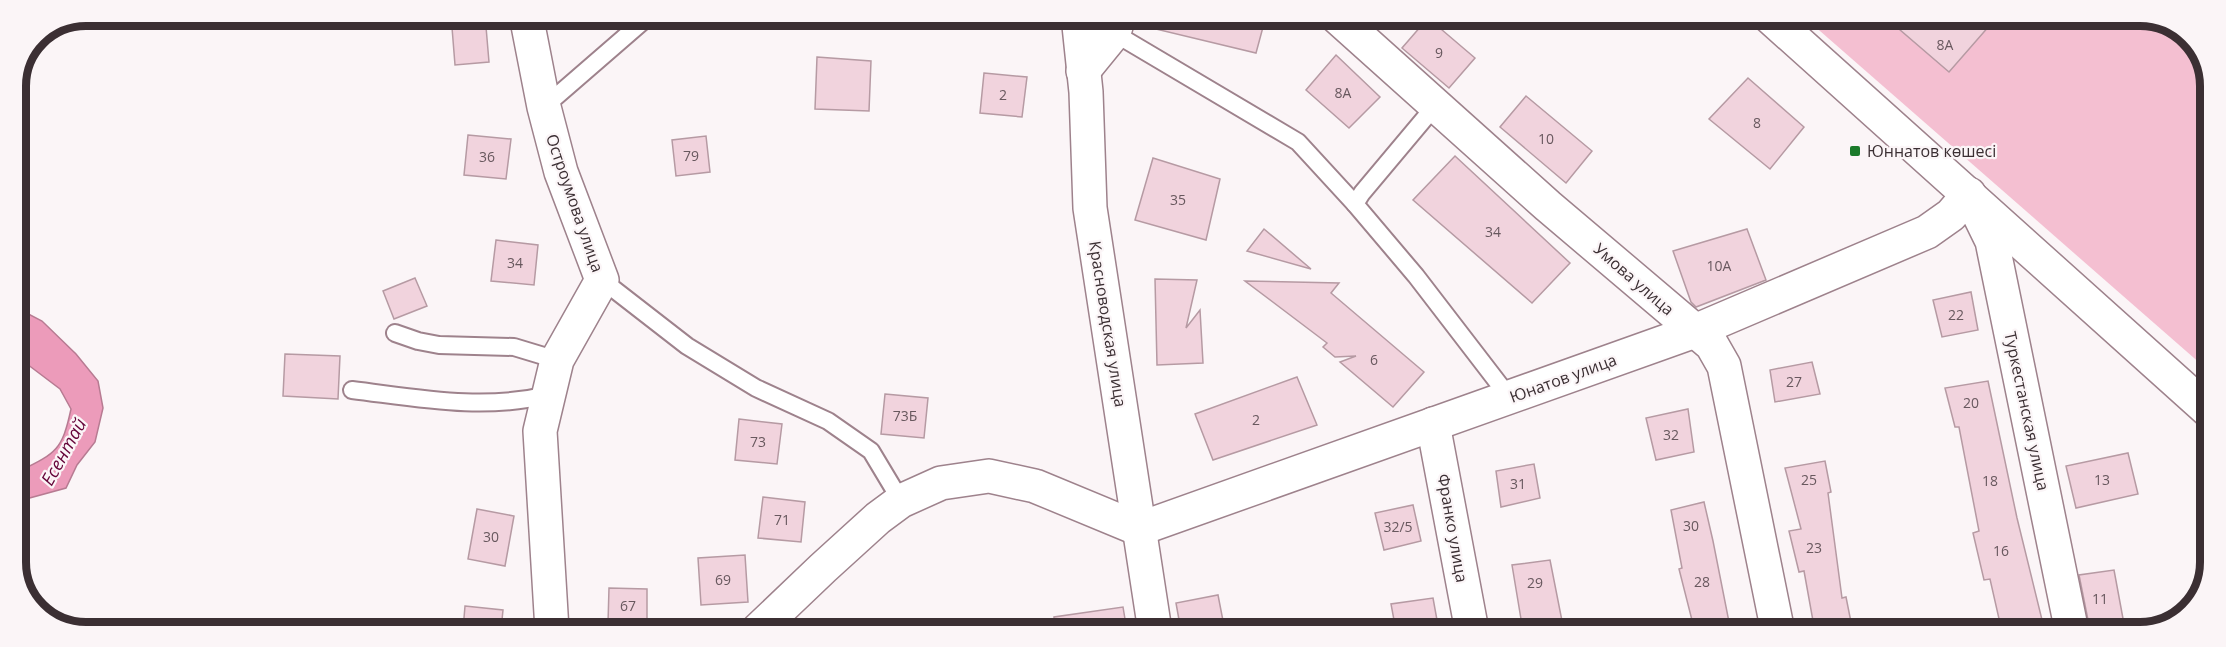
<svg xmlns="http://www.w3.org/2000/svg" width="2226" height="647" font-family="'Open Sans',sans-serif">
	<rect width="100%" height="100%" fill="#fbf5f7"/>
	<path fill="#f4bfd1" d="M1804 17H2159L2194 39 2211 80 2210 372Z"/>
	<path fill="#ec9bba" stroke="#b77b92" stroke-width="1.5" d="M15 307 42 321 76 354 98 381 103 408 95 442 77 465 66 488 15 502V470L18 472C56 453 62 451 71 409L60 389 15 355Z"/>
	<g fill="#f1d3dd" stroke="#b69aa3" stroke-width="1.5">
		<path d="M451 15H485L489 62 455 65Z"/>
		<path d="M1140 16H1266L1256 53 1139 25Z"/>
		<path d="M1885 17H1997L1949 72Z"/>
		<path d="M1428 18 1475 58 1449 88 1402 48Z"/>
		<path d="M1336 55 1380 97 1349 128 1306 90Z"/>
		<path d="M817 57 871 61 869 111 815 109Z"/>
		<path d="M984 73 1027 77 1022 117 980 113Z"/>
		<path d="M1748 78 1804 127 1770 169 1709 119Z"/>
		<path d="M1526 96 1592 151 1566 183 1500 127Z"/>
		<path d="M468 135 511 139 506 179 464 175Z"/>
		<path d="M706 136 710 172 676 176 672 140Z"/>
		<path d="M1455 156 1570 263 1532 303 1413 200Z"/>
		<path d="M1153 158 1220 179 1206 240 1135 220Z"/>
		<path d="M1264 229 1311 269 1247 251Z"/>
		<path d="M1747 229 1766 280 1696 307 1691 302 1673 251Z"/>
		<path d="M496 240 538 245 534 285 491 281Z"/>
		<path d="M415 278 427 306 394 319 383 291Z"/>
		<path d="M1155 279 1197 280 1186 328 1200 310 1203 363 1157 365Z"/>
		<path d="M1245 281 1339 283 1331 293 1424 372 1393 407 1340 362 1356 356 1335 357 1323 347 1327 343Z"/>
		<path d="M1971 292 1978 330 1942 337 1933 300Z"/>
		<path d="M285 354 340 356 338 399 283 396Z"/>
		<path d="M1812 362 1820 394 1775 402 1770 370Z"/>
		<path d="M1297 377 1317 425 1213 460 1195 414Z"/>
		<path d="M1988 381 2017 518 2045 632H2002L1990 579 1984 580 1973 533 1979 531 1959 427H1955L1945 388Z"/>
		<path d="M885 394 928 398 924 438 881 434Z"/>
		<path d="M1688 409 1694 452 1656 460 1646 418Z"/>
		<path d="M739 419 782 424 777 464 735 460Z"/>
		<path d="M2128 453 2138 494 2076 508 2066 466Z"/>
		<path d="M1825 461 1831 492 1828 493 1842 598 1846 597 1853 632H1815L1804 571 1799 572 1789 531 1801 529 1785 468Z"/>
		<path d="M1534 464 1540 498 1501 507 1496 471Z"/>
		<path d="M763 497 805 502 801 542 758 538Z"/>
		<path d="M1704 502 1713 541 1731 632H1695L1679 569 1682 568 1671 510Z"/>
		<path d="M1413 505 1421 541 1384 550 1375 513Z"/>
		<path d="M477 509 514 516 505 566 468 559Z"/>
		<path d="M745 555 748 602 701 605 698 558Z"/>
		<path d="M1550 560 1564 631H1523L1512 565Z"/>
		<path d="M2114 570 2124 624 2090 630 2079 575Z"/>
		<path d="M609 588 647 589V624L608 623Z"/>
		<path d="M1218 595 1225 631H1181L1176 603Z"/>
		<path d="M1433 598 1439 631H1396L1391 604Z"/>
		<path d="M465 606 503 610 501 630H463Z"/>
		<path d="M1123 607 1127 631H1054V617Z"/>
	</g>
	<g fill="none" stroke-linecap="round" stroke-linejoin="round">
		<g stroke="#9e828c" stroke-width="20">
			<g id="service">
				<path d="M1114 33 1298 142 1355 204"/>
				<path d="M1435 106 1362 193 1355 204 1416 276 1509 397"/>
				<path d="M544 107 649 16"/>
				<path d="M602 280 687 346 756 388 828 421 871 451 901 501"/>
				<path d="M395 333 418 341 439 345 514 347 557 360"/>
				<path d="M352 390C418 398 482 411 548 395"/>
			</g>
		</g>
		<g stroke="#9e828c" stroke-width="36">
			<g id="minor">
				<path d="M526 15 544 107 561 172 602 280 557 360 540 431 552 630"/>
				<path d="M1078 16 1086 92 1090 208 1155 631"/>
				<path d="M1336 16 1548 206 1712 345 1724 366 1778 632"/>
				<path d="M1083 71 1114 33 1119 16"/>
				<path d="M1433 424 1472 631"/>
				<path d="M758 630 823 568 878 518 901 501 941 483 989 476 1035 486 1139 529 1695 331 1927 232 1951 215 1969 194 1992 241 2072 632"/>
			</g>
		</g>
		<g stroke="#9e828c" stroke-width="36">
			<path id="tertiary" d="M1770 17 2209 411"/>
		</g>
		<use href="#service" stroke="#fff" stroke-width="16"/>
		<use href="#minor" stroke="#fff" stroke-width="33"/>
		<use href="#tertiary" stroke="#fff" stroke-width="33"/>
	</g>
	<rect fill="#1b7a2b" stroke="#fbf5f7" stroke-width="2" x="1849" y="145" width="12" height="12" rx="3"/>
	<g text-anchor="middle" stroke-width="4.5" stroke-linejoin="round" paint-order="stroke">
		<g font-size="14" fill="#68585e">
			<text x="1945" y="50">8А</text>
			<text x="1439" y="58">9</text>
			<text x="1343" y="98">8А</text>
			<text x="1003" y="100">2</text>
			<text x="1757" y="128">8</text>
			<text x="1546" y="144">10</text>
			<text x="691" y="161">79</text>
			<text x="487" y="162">36</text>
			<text x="1178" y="205">35</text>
			<text x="1493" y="237">34</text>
			<text x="515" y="268">34</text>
			<text x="1719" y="271">10А</text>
			<text x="1956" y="320">22</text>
			<text x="1374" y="365">6</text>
			<text x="1794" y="387">27</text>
			<text x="1971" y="408">20</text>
			<text x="905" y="421">73Б</text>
			<text x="1256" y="425">2</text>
			<text x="1671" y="440">32</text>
			<text x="758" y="447">73</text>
			<text x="1809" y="485">25</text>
			<text x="2102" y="485">13</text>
			<text x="1990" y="486">18</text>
			<text x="1518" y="489">31</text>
			<text x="782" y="525">71</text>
			<text x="1691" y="531">30</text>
			<text x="1398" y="532">32/5</text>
			<text x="491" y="542">30</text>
			<text x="1814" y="553">23</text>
			<text x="2001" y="556">16</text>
			<text x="723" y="585">69</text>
			<text x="1702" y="587">28</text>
			<text x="1535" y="588">29</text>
			<text x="2100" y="604">11</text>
			<text x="628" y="611">67</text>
		</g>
		<g font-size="16" fill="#3b2f33" stroke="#fbf5f7" text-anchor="start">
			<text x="1867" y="157">Юннатов көшесі</text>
		</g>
		<g font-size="16" fill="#3b2f33" stroke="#fbf5f7">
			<text transform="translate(575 203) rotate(71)" y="6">Остроумова улица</text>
			<text transform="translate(1634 279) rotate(41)" y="6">Умова улица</text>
			<text transform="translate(1108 324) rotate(81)" y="6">Красноводская улица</text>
			<text transform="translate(1563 378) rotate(-20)" y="6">Юнатов улица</text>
			<text transform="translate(2027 411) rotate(78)" y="6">Туркестанская улица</text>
			<text transform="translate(1453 528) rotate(80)" y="6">Франко улица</text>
		</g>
		<g font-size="18" font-style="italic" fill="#650439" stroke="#fbf5f7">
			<text transform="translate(64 452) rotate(-61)" y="6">Есентай</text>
		</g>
	</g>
	<path d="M0 0H2226V647H0ZM86 26H2140A60 60 0 0 1 2200 86V562A60 60 0 0 1 2140 622H86A60 60 0 0 1 26 562V86A60 60 0 0 1 86 26Z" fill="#fbf5f7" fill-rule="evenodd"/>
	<path fill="none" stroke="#3b2f33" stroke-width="8" d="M86 26H2140A60 60 0 0 1 2200 86V562A60 60 0 0 1 2140 622H86A60 60 0 0 1 26 562V86A60 60 0 0 1 86 26Z"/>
</svg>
